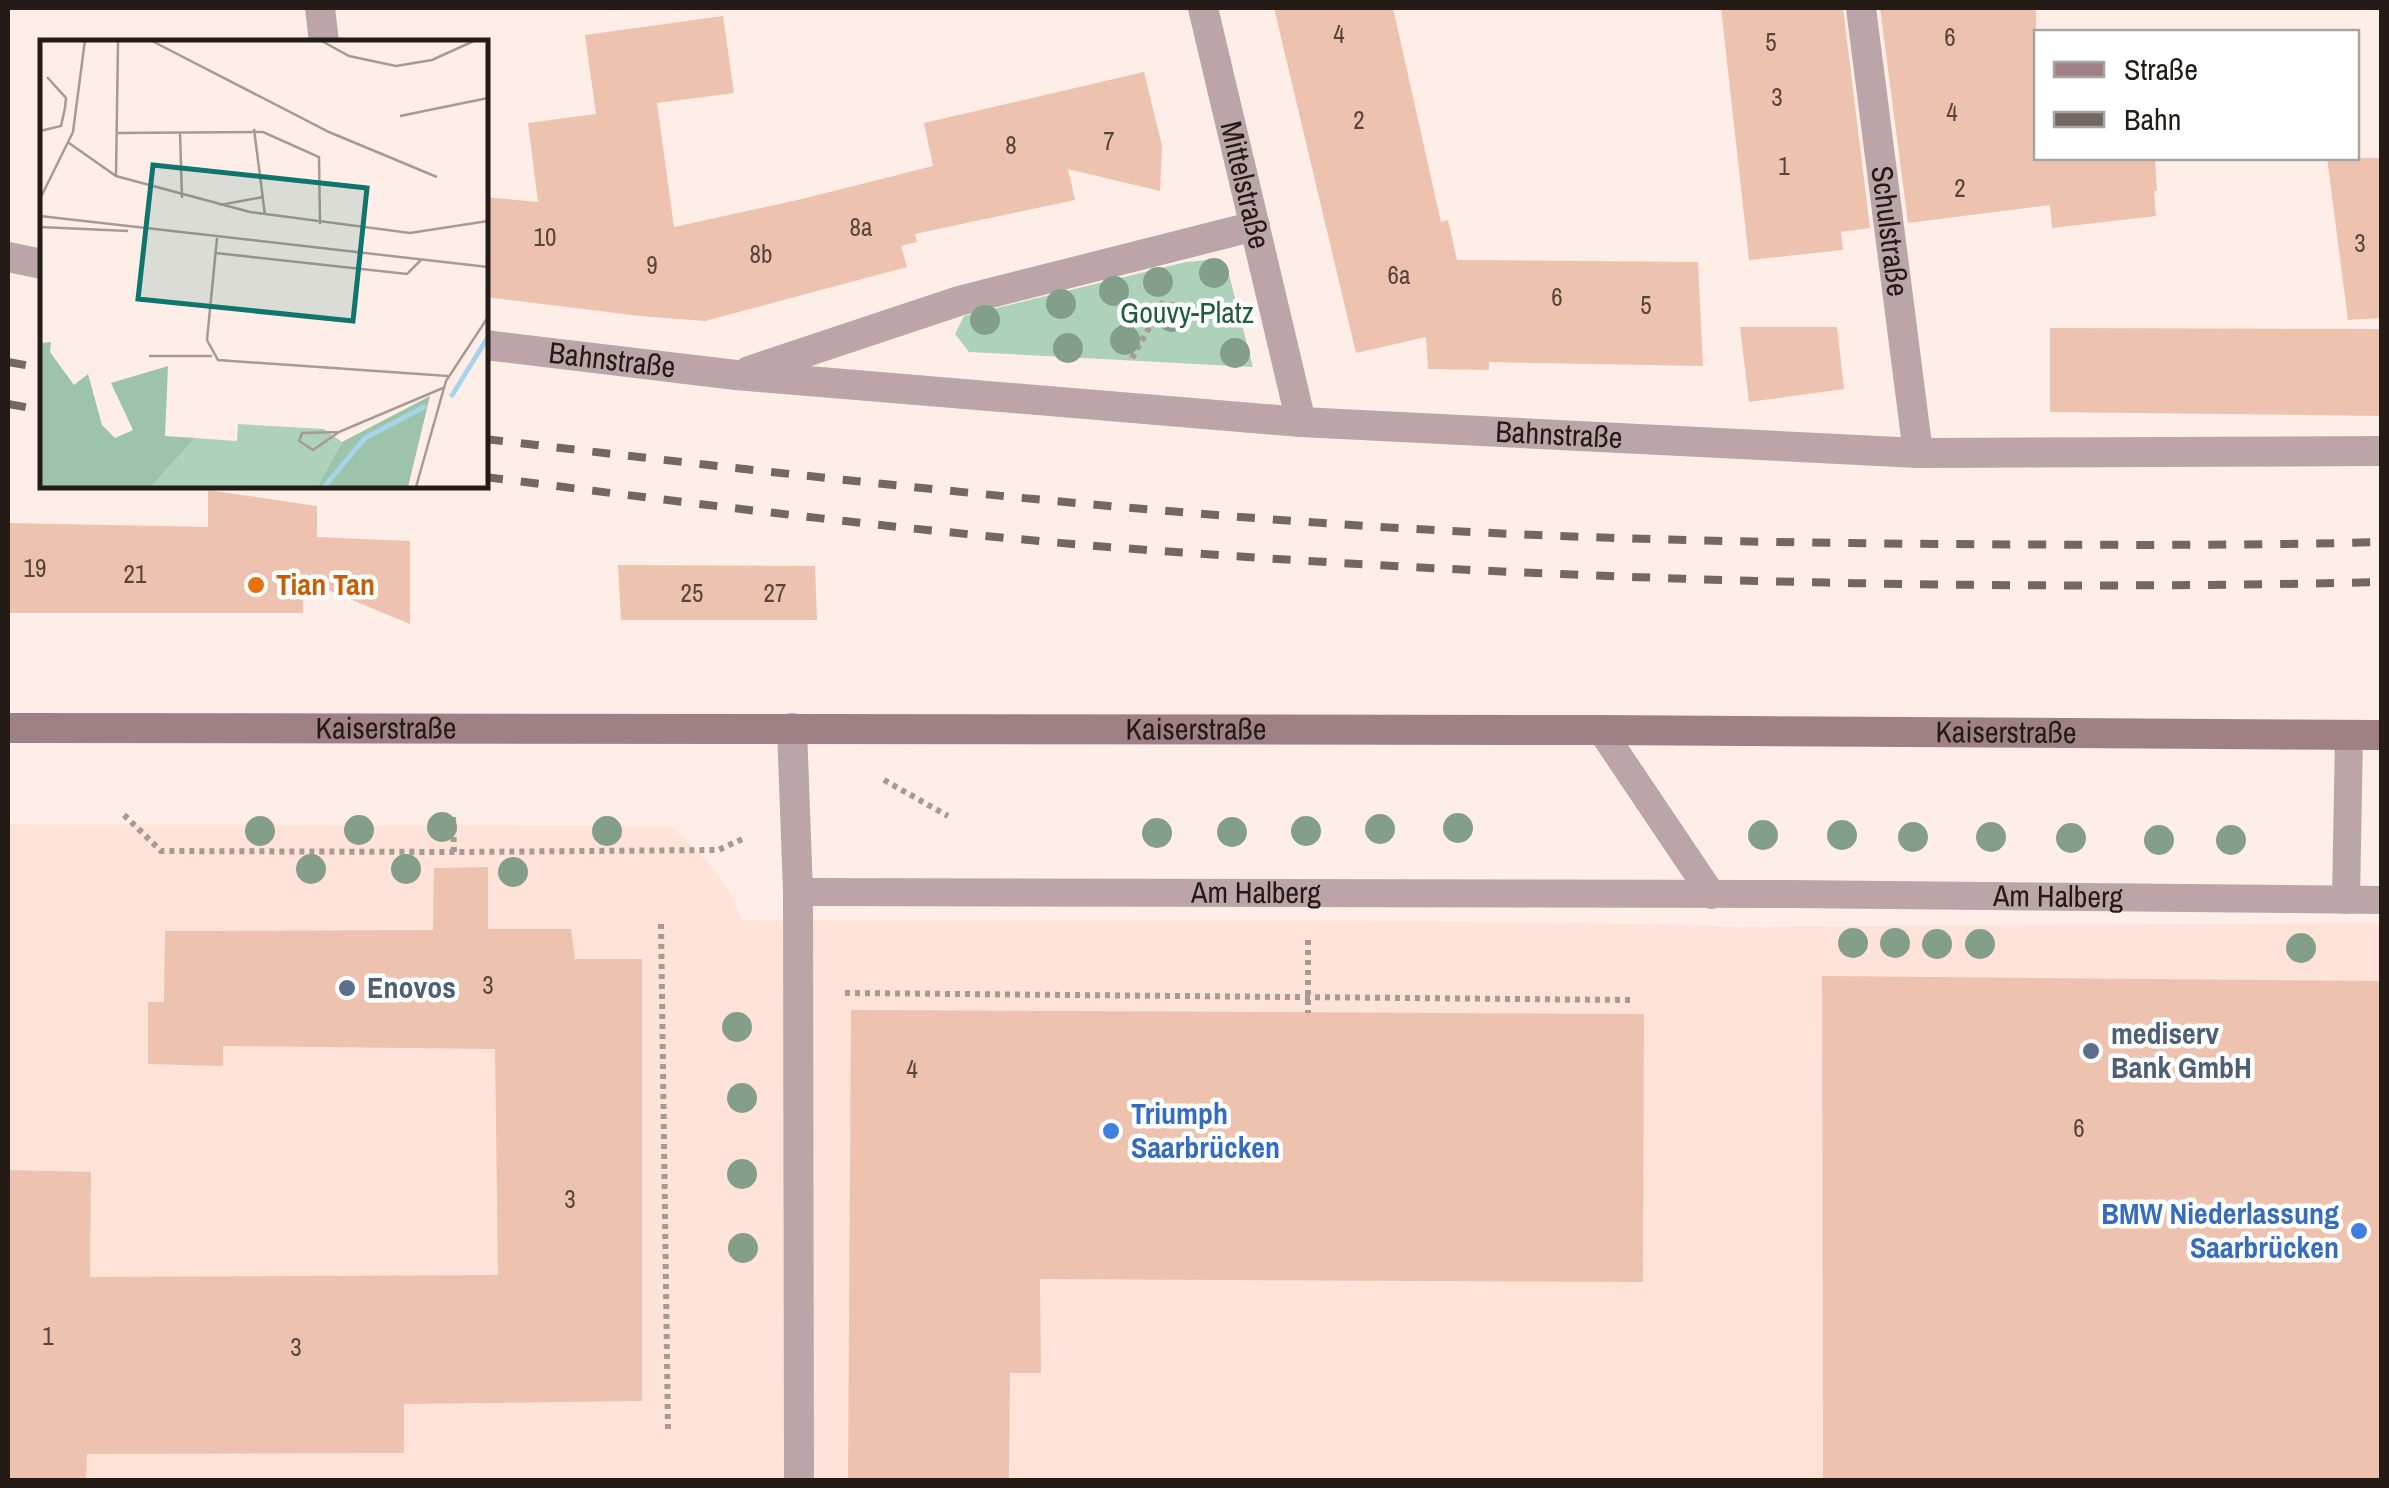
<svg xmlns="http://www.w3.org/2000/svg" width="2389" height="1488" font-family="'Archivo Narrow',sans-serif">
	<rect width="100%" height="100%" fill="#ffeee8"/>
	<path fill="#ffe3d8" d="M8 824 672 826 706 860 728 889 742 920H1308L1645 924 1746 927 2381 923V1480H8Z"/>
	<path fill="#aed2b9" d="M1209 260 1227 267 1253 367 969 352 955 334 964 316 1186 262Z"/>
	<g fill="#edc2ae">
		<path d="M1274 8H1393L1441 222 1448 220 1457 260 1698 262 1703 366 1489 362V370L1428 369 1426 337 1356 353Z"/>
		<path d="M1721 8H1843L1870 228 1841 232 1843 250 1749 260Z"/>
		<path d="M1880 8H2036V158H2155L2157 191H2154L2156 216 2052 228 2050 205 1908 223Z"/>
		<path d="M723 16 734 93 657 103 674 227 802 199 933 166 924 123 1144 72 1162 146 1160 191 1068 169 1075 200 915 234 917 242 901 246 907 267 705 321 640 316 485 297V197L538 202 528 123 596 114 585 35Z"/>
		<path d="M2327 158H2382V318L2348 320Z"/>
		<path d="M1740 327H1837L1844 389 1749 402Z"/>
		<path d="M2050 328 2382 329V416L2050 412Z"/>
		<path d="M208 490 317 506V537L410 541V624L304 580 303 613H8V523L208 527Z"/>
		<path d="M618 565 815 566 817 620H621Z"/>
		<path d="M488 867V929H571L575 959H642V1401L404 1404V1453L87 1454 86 1480H8V1170L91 1172 90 1277 498 1275 495 1049 223 1046V1066L148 1064V1002H164L165 931 433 930 434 868Z"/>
		<path d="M1822 976 2382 981V1480H1823Z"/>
		<path d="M851 1010 1644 1014 1643 1282 1040 1279 1041 1373H1010L1009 1480H848Z"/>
	</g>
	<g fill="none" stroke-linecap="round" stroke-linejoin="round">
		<g stroke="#a79994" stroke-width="6" stroke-dasharray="5 5" stroke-linecap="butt">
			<path d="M1132 358 1165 299"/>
			<path d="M884 780 948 816"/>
			<path d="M124 815 161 851 454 852 718 850 745 838"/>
			<path d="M453 817 454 852"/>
			<path d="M661 924 668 1433"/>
			<path d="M1308 940V1013"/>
			<path d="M845 993 1630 1000"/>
		</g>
		<g stroke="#bba5a8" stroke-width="28">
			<path d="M1601 730 1712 895"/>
			<path id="s1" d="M798 892 1788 894 2382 900"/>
			<path d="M2346 900 2349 735"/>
		</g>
		<g stroke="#bba5a8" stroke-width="30">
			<path d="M320 8 324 42"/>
			<path id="s2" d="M1203 8 1301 422"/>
			<path id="s3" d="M1861 8 1918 453"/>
			<path d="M8 257 42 264"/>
			<path id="s4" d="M485 345 736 375 1301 422 1918 453 2382 451"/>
			<path d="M749 371 959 301 1255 226"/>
			<path d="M792 728 798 892 799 1480"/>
		</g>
		<path stroke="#9f8084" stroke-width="30" id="s5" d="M8 728 1601 730 2382 735"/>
		<g stroke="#736762" stroke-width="8" stroke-dasharray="18 18" stroke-linecap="butt">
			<path d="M8 362 42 368"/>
			<path d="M8 404 42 410"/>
			<path d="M485 439C789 475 1092 509 1398 528 1582 539 1767 543 1952 544 2095 545 2238 546 2382 542"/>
			<path d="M485 477C697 504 908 531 1121 548 1540 580 1962 592 2382 582"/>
		</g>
	</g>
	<g fill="#849f89">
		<circle cx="1214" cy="273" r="15"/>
		<circle cx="1158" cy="282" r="15"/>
		<circle cx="1114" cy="291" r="15"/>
		<circle cx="1061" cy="304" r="15"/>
		<circle cx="1172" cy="317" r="15"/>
		<circle cx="985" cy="320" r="15"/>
		<circle cx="1125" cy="340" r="15"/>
		<circle cx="1068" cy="348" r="15"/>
		<circle cx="1235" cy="353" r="15"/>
		<circle cx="442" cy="827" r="15"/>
		<circle cx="1458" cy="828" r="15"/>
		<circle cx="1380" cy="829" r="15"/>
		<circle cx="359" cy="830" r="15"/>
		<circle cx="260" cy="831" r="15"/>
		<circle cx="607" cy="831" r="15"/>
		<circle cx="1306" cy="831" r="15"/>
		<circle cx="1232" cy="832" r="15"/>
		<circle cx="1157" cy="833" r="15"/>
		<circle cx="1763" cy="835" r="15"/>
		<circle cx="1842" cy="835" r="15"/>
		<circle cx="1913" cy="837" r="15"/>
		<circle cx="1991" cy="837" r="15"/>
		<circle cx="2071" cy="838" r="15"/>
		<circle cx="2159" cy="840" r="15"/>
		<circle cx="2231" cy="840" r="15"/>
		<circle cx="311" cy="869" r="15"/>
		<circle cx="406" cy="869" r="15"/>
		<circle cx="513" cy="872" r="15"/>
		<circle cx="1853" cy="943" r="15"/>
		<circle cx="1895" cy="943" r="15"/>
		<circle cx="1937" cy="944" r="15"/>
		<circle cx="1980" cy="944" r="15"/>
		<circle cx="2301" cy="948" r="15"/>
		<circle cx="737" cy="1027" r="15"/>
		<circle cx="742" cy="1098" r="15"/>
		<circle cx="742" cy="1174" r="15"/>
		<circle cx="743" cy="1248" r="15"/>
	</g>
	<circle fill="#e8710a" stroke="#fff" stroke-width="4" cx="256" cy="585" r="10"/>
	<g fill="#5c6f8a" stroke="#fff" stroke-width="4">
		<circle cx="347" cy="988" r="10"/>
		<circle cx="2091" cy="1051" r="10"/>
	</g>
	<g fill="#3f7fe0" stroke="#fff" stroke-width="4">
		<circle cx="1111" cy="1131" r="10"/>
		<circle cx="2359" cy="1231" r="10"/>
	</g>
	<g text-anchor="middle" stroke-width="9" stroke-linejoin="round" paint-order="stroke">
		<g font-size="25" fill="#56453d">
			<text x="1339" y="43">4</text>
			<text x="1950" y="46">6</text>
			<text x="1771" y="51">5</text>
			<text x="1777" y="106">3</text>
			<text x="1952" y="121">4</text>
			<text x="1359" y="129">2</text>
			<text x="1109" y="150">7</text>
			<text x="1011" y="154">8</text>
			<text x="1784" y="175">1</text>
			<text x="1960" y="197">2</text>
			<text x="861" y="236">8a</text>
			<text x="545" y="246">10</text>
			<text x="2360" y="252">3</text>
			<text x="761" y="263">8b</text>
			<text x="652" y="274">9</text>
			<text x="1399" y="284">6a</text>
			<text x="1557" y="306">6</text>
			<text x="1646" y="314">5</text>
			<text x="35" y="577">19</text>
			<text x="135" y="583">21</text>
			<text x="692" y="602">25</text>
			<text x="775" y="602">27</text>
			<text x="488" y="994">3</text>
			<text x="912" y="1078">4</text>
			<text x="2079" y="1137">6</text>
			<text x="570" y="1208">3</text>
			<text x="48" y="1345">1</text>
			<text x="296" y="1356">3</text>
		</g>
		<g font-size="30" fill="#241b17" stroke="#fff">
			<text dy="10" stroke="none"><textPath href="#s2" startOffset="182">Mittelstraße</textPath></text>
			<text dy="10" stroke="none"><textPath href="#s3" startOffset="225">Schulstraße</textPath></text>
			<text dy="10" stroke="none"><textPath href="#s4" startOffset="128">Bahnstraße</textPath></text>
			<text dy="10" stroke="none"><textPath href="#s4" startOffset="1078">Bahnstraße</textPath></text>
			<text dy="10" stroke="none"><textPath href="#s5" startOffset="378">Kaiserstraße</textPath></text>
			<text dy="10" stroke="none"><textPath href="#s5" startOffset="1188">Kaiserstraße</textPath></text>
			<text dy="10" stroke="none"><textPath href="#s5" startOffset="1998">Kaiserstraße</textPath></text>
			<text dy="10" stroke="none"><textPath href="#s1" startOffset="458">Am Halberg</textPath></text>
			<text dy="10" stroke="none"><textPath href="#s1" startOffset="1260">Am Halberg</textPath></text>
		</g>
		<g font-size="30" fill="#205e3b" stroke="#fff">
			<text x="1187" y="323">Gouvy-Platz</text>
		</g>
		<g font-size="30" font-weight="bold" fill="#c56008" stroke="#fff" text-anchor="start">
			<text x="276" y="595">Tian Tan</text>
		</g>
		<g font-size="30" font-weight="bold" fill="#4e5e75" stroke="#fff" text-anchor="start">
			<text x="367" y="998">Enovos</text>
			<text x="2111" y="1044">mediserv<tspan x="2111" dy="34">Bank GmbH</tspan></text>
		</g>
		<g font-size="30" font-weight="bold" fill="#366cbe" stroke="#fff" text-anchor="start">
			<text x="1131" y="1124">Triumph<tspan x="1131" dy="34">Saarbrücken</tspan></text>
			<text x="2339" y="1224" text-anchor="end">BMW Niederlassung<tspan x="2339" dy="34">Saarbrücken</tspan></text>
		</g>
	</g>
	<g transform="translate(40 40)">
		<rect width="448" height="448" fill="#ffeee8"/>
		<path d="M198 384 284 389 302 402 277 447H111L155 398 197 401Z" fill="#aed2b9"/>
		<path d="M11 302 10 312 34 345 48 334 62 385 75 398 93 390 71 343 128 326 125 396 155 398 111 447H0V303ZM390 356 368 447H277L302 402Z" fill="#9dc4aa"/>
		<path fill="none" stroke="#a6d5e9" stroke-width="5" d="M411 357 448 297M284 447 325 398 386 366"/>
		<path fill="none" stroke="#a79a94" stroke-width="2.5" d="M110 0 289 92 397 137M280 0 309 16 356 26 392 20 436 0M360 76 448 58M214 89 225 175M0 91 21 86 25 68 26 58 7 37M140 92 142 158M78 93 223 92 279 117 280 184M29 103 76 136 210 172 370 193 448 181M76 135 78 2M0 159 33 92 45 0M180 165 223 157M0 176 448 227M0 187 88 191M177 198 167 300 178 320 408 336M176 213 367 234 381 220M109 316H172M299 392 273 410 259 401 262 393 299 392 403 348M376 447 406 341 448 277"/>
		<path fill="#0f766e" fill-opacity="0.15" stroke="#0f766e" stroke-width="5" d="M113 125 327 148 313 281 98 259Z"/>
		<rect width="448" height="448" fill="none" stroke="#241b17" stroke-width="5"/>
	</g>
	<rect width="2389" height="1488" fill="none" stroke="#241b17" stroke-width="20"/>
	<rect x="2034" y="30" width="325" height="130" fill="#ffffff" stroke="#a7a4a2" stroke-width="2.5"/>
	<rect x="2054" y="62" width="50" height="15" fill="#9f8084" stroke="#a7a4a2" stroke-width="2.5"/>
	<text x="2124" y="80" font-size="30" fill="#241b17">Straße</text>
	<rect x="2054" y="112" width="50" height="15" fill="#736762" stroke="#a7a4a2" stroke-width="2.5"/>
	<text x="2124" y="130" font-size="30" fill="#241b17">Bahn</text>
</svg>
